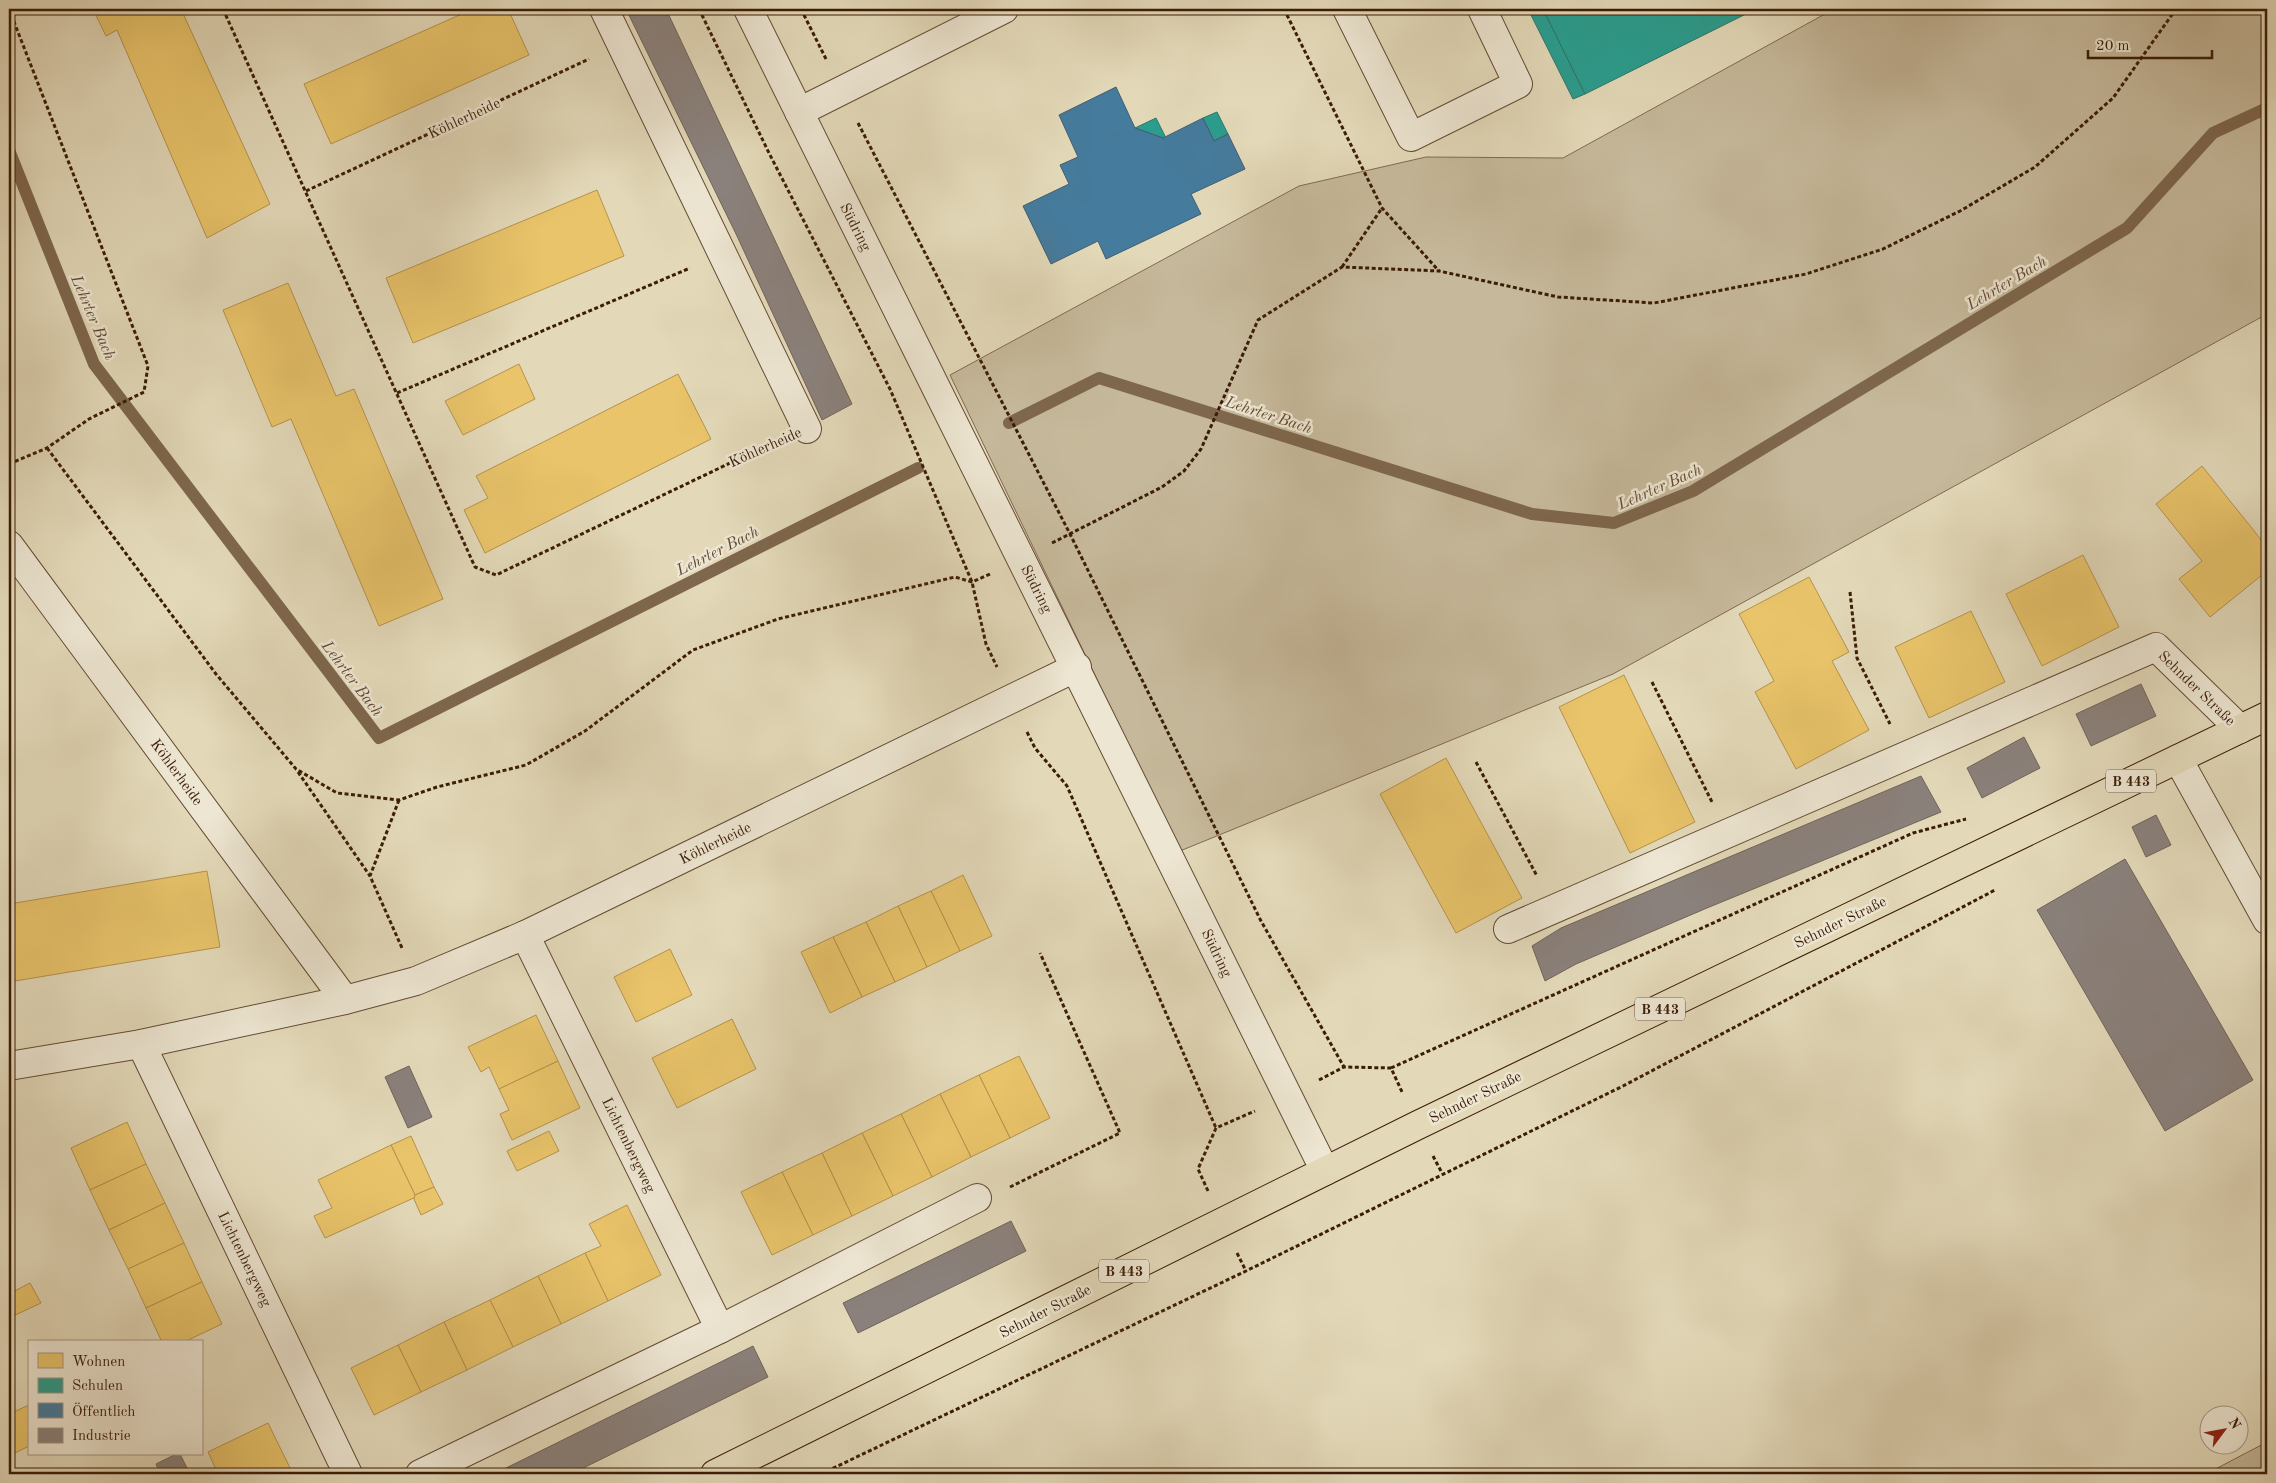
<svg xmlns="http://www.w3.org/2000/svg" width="2276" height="1483" font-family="'Old Standard TT',serif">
	<rect width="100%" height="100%" fill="#e3d9b9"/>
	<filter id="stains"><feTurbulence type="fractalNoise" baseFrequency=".004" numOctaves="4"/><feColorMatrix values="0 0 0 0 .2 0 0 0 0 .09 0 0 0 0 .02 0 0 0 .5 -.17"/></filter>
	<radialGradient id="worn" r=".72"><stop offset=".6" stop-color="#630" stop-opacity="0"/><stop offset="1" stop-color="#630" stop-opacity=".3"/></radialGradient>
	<g fill="#c6b99b" stroke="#806a51">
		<path d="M1834 9H2267V314L1613 674 1180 851 950 375 1299 186 1426 157 1563 158Z"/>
		<path d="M2267 1442V1474H2206Z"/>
	</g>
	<g fill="#e9c46a" stroke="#b5924c">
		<path d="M93 9H181L270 204 207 238 117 30 106 36Z"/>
		<path d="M473 9H508L529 55 331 144 304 84Z"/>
		<path d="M597 190 624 256 413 343 386 278Z"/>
		<path d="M288 283 336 396 354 389 443 599 379 626 291 419 272 427 223 310Z"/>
		<path d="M519 364 535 399 463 435 445 401Z"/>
		<path d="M678 374 711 439 485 553 464 510 488 498 476 476Z"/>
		<path d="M2202 466 2267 547V571L2210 617 2179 579 2202 561 2156 504Z"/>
		<path d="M2083 555 2119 627 2042 666 2006 594Z"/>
		<path d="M1809 577 1849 652 1832 661 1869 730 1796 769 1755 692 1774 681 1739 614Z"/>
		<path d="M1971 611 2005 682 1929 718 1895 647Z"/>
		<path d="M1624 675 1695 822 1630 853 1559 707Z"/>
		<path d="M1446 758 1522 898 1456 933 1380 794Z"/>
		<path d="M207 871 220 947 9 982V904Z"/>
		<path d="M963 875 992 936 960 951 931 891Z"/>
		<path d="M931 891 960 951 927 967 898 906Z"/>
		<path d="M898 906 927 967 895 982 866 922Z"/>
		<path d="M866 922 895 982 862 997 833 937Z"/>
		<path d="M833 937 862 997 830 1013 801 952Z"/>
		<path d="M670 949 692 995 636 1022 614 977Z"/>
		<path d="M536 1015 558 1061 499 1089 489 1067 481 1072 468 1047Z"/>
		<path d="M732 1019 756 1069 677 1108 652 1058Z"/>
		<path d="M1019 1056 1050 1118 1010 1138 979 1075Z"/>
		<path d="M558 1061 580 1108 512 1140 500 1114 509 1110 499 1089Z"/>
		<path d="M979 1075 1010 1138 971 1157 940 1094Z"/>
		<path d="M940 1094 971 1157 932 1177 901 1114Z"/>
		<path d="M901 1114 932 1177 893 1196 862 1133Z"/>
		<path d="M127 1122 146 1164 90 1190 71 1148Z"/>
		<path d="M549 1131 559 1151 517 1171 507 1151Z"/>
		<path d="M862 1133 893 1196 852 1216 822 1153Z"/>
		<path d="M411 1136 434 1187 415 1195 391 1145Z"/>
		<path d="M391 1145 416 1197 325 1238 314 1216 332 1208 318 1180Z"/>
		<path d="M822 1153 852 1216 813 1235 782 1172Z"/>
		<path d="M146 1164 165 1203 109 1230 90 1190Z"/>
		<path d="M782 1172 813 1235 772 1255 741 1192Z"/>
		<path d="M434 1187 443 1204 421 1215 414 1199 415 1195Z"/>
		<path d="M165 1203 184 1243 128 1269 109 1230Z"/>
		<path d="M627 1205 661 1275 608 1301 585 1253 601 1246 589 1224Z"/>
		<path d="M184 1243 202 1282 146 1308 128 1269Z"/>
		<path d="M585 1253 608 1301 561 1324 538 1276Z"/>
		<path d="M538 1276 561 1324 513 1347 490 1300Z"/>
		<path d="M9 1279 15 1292 9 1294Z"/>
		<path d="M202 1282 222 1324 184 1342H162L146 1308Z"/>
		<path d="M30 1283 41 1303 9 1318V1294Z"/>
		<path d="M490 1300 513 1347 467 1370 444 1322Z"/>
		<path d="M444 1322 467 1370 421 1392 398 1345Z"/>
		<path d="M398 1345 421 1392 374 1415 351 1368Z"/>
		<path d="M29 1405V1446L9 1456V1414Z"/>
		<path d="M268 1423 293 1474H218L208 1452Z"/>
	</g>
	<g fill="#2a9d8f" stroke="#2f7666">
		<path d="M1528 9H1543L1585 94 1573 99Z"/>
		<path d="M1543 9H1756L1585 94Z"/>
		<path d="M1217 112 1228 134 1214 141 1203 118Z"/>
		<path d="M1156 118 1165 136 1163 138 1135 128Z"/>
	</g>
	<path fill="#457b9d" stroke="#425e70" d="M1116 87 1135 128 1163 138 1203 118 1214 141 1228 134 1245 169 1191 194 1201 214 1106 259 1098 241 1051 264 1023 206 1069 184 1060 165 1078 157 1059 115Z"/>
	<g fill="#8a817c" stroke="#726359">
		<path d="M626 9H666L852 404 822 420 737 236Z"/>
		<path d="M2141 684 2156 716 2091 746 2076 714Z"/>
		<path d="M2024 737 2040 768 1982 798 1967 768Z"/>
		<path d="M1921 776 1941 812 1707 908 1576 964 1545 981 1532 946 1561 928Z"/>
		<path d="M2156 815 2171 845 2146 857 2132 827Z"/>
		<path d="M2125 859 2253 1080 2165 1131 2037 910Z"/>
		<path d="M409 1066 432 1117 408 1128 385 1077Z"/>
		<path d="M1011 1221 1026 1251 858 1333 843 1303Z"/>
		<path d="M753 1346 768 1377 571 1474H494Z"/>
		<path d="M176 1454H180L190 1474H160L156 1464Z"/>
		<path d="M215 1468 218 1474H201Z"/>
	</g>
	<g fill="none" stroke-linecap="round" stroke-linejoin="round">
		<g stroke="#7e674d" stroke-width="12">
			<path d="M9 150 94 364 379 738 918 468"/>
			<path d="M1009 423 1099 378 1532 514 1614 523 1693 491 2127 228 2213 133 2267 108"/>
		</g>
		<g stroke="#654b34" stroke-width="30">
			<g id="minor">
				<path d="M604 9 807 429"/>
				<path d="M748 9 1325 1171"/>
				<path d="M1347 9 1411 137 1518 84 1482 9"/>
				<path d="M799 112 1004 9"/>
				<path d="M9 545 345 1000"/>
				<path d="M2178 759 2267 920"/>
				<path d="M1508 929 2156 647 2240 729"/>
				<path d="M525 935 720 1329"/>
				<path d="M141 1044 348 1474"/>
				<path d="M9 1066 141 1044 345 1000 416 981 525 935 1077 667"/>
				<path d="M420 1474 720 1329 977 1198"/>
			</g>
		</g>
		<g stroke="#3b1c07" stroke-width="30">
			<path id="major" d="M715 1474 1418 1125 2267 716"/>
		</g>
		<g stroke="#3b1c07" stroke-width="3" stroke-dasharray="4 2.5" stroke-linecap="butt">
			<path d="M9 9 148 366 144 392 89 419 47 448 9 464"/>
			<path d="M223 9 475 567 496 575 774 442"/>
			<path d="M699 9 769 153 890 389 972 582 986 644 997 667"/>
			<path d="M801 9 826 59"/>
			<path d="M1284 9 1382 208 1439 271"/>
			<path d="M858 123 1070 534 1261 921 1344 1067"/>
			<path d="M306 191 589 59"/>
			<path d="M1342 267 1382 208"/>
			<path d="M397 393 690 268"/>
			<path d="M47 448 216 674 296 769 337 793 399 800 437 787 526 765 585 731 693 650 778 619 955 577 972 582 990 574"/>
			<path d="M1052 543 1162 487 1184 471 1201 449 1258 320 1342 267 1439 271 1558 297 1654 303 1806 274 1883 249 1960 211 2035 167 2113 98 2176 9"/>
			<path d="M1850 592 1857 658 1890 724"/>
			<path d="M1652 682 1712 802"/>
			<path d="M1027 732 1035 748 1067 786 1216 1128"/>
			<path d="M1476 762 1537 876"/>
			<path d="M298 772 370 876"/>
			<path d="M399 800 370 876 402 948"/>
			<path d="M1391 1068 1913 833 1966 819"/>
			<path d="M1319 1080 1344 1067 1391 1068 1403 1094"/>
			<path d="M1433 1156 1442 1173"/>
			<path d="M1010 1187 1120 1133 1040 953"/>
			<path d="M1208 1191 1198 1169 1216 1128 1255 1111"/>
			<path d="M1237 1253 1246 1271"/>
			<path d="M821 1474 1246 1271 1623 1086 1995 890"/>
		</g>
		<use href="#minor" stroke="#ede6d2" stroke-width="28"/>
		<use href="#major" stroke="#e3d9b9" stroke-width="28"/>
	</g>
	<g text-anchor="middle" stroke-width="5" stroke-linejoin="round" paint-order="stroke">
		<g fill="#ede6d2" stroke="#705944" stroke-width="1">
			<rect x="2106" y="769.5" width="50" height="23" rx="4"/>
			<rect x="1635" y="997.5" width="50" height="23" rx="4"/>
			<rect x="1099" y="1259.5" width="50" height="23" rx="4"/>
		</g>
		<g font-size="14" font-weight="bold" fill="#3b1c07">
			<text x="2131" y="786">B 443</text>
			<text x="1660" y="1014">B 443</text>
			<text x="1124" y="1276">B 443</text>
		</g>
		<g font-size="15" fill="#3b1c07" stroke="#ede6d2">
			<text transform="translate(464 118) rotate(-25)" y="5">Köhlerheide</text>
			<text transform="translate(856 227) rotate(63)" y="5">Südring</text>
			<text transform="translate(765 447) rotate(-24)" y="5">Köhlerheide</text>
			<text transform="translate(1037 589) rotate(63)" y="5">Südring</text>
			<text transform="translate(2197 688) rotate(44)" y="5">Sehnder Straße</text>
			<text transform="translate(177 772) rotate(54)" y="5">Köhlerheide</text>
			<text transform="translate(715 843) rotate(-26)" y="5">Köhlerheide</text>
			<text transform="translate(1840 922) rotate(-26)" y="5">Sehnder Straße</text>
			<text transform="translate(1217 953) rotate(64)" y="5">Südring</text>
			<text transform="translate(1475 1097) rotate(-26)" y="5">Sehnder Straße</text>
			<text transform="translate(629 1145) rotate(64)" y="5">Lichtenbergweg</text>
			<text transform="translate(245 1259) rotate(64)" y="5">Lichtenbergweg</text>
			<text transform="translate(1045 1311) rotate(-27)" y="5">Sehnder Straße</text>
		</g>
		<g font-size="16" font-style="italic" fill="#624830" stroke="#ede6d2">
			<text transform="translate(2006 282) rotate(-31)" y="6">Lehrter Bach</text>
			<text transform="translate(94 317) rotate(67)" y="6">Lehrter Bach</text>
			<text transform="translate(1269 414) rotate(18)" y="6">Lehrter Bach</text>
			<text transform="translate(1659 486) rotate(-24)" y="6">Lehrter Bach</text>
			<text transform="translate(717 550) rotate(-27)" y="6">Lehrter Bach</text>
			<text transform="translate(353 678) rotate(53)" y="6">Lehrter Bach</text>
		</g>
	</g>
	<rect width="2276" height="1483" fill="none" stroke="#e3d9b9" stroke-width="30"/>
	<rect x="10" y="10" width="2256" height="1463" fill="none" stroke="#3b1c07" stroke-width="2.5"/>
	<rect x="15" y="15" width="2246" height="1453" fill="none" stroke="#3b1c07"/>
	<rect x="28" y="1340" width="175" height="115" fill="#ede6d2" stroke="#a69581"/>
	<rect x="38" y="1353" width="25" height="15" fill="#e9c46a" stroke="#a69581"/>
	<text x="72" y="1366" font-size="15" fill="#3b1c07">Wohnen</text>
	<rect x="38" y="1378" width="25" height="15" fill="#2a9d8f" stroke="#a69581"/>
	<text x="72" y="1390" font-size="15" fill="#3b1c07">Schulen</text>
	<rect x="38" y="1403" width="25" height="15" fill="#457b9d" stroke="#a69581"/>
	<text x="72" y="1416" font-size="15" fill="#3b1c07">Öffentlich</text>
	<rect x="38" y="1428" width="25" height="15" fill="#8a817c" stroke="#a69581"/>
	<text x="72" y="1440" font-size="15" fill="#3b1c07">Industrie</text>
	<g transform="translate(2224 1430) rotate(58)"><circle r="24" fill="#ede6d2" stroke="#a69581"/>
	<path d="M0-4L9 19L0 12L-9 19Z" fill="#8f2418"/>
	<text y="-8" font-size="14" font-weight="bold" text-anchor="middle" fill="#3b1c07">N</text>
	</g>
	<path d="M2088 50v8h124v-8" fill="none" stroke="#3b1c07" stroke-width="2.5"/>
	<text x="2096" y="50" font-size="15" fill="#3b1c07" stroke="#ede6d2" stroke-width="4" paint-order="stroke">20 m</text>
	<rect width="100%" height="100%" filter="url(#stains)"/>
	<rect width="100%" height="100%" fill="url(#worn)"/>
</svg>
